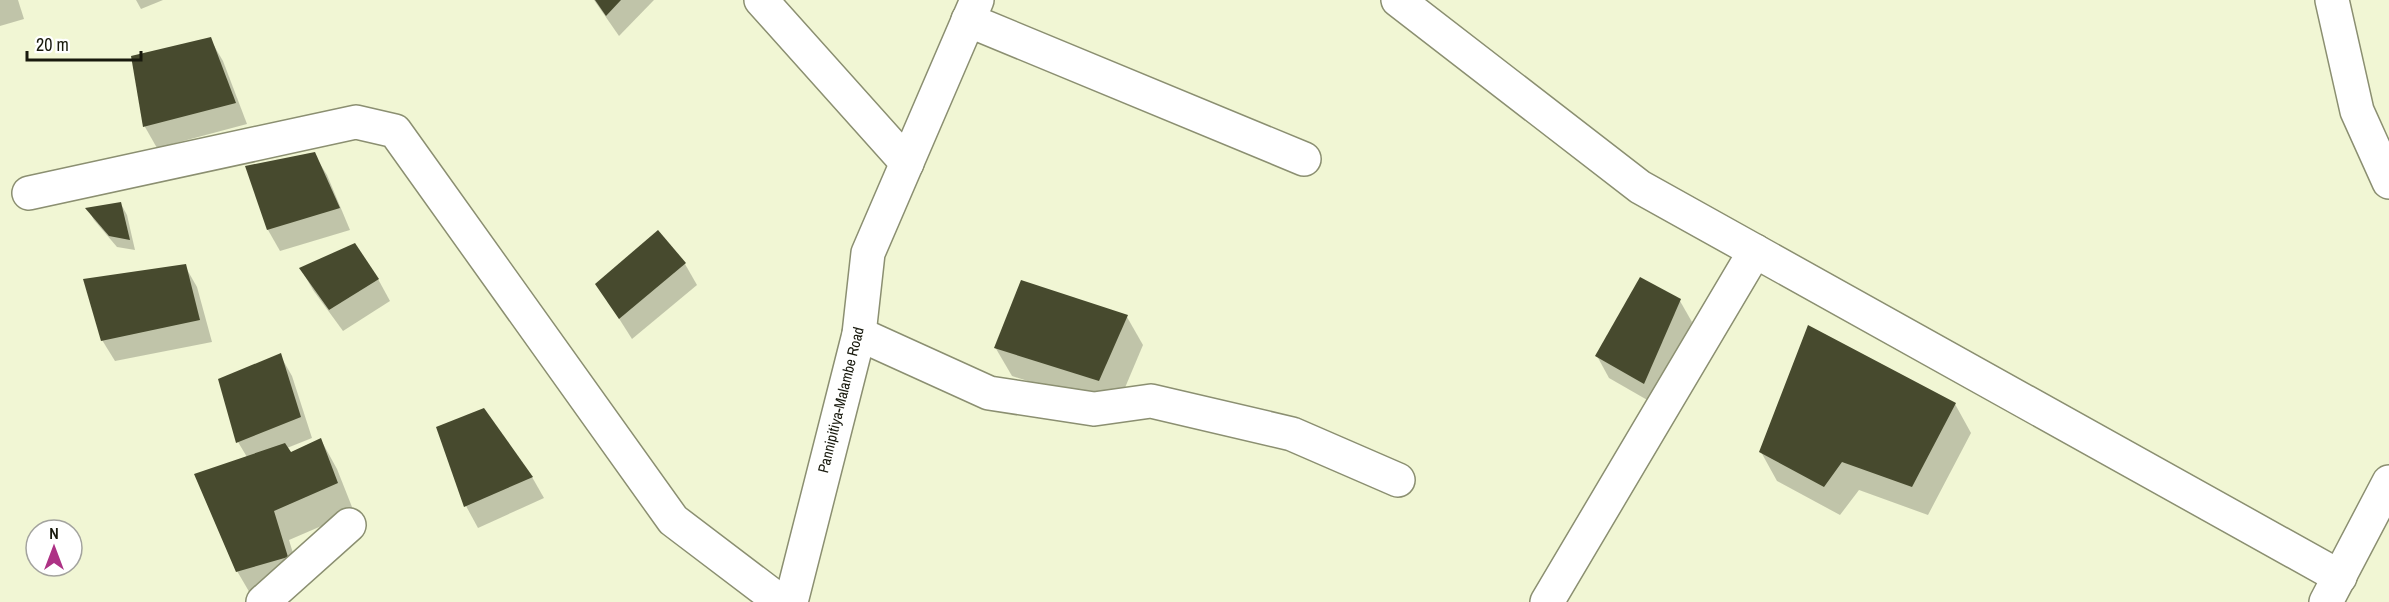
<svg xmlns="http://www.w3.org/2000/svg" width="2389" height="602" font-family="'Archivo Narrow',sans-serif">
	<rect width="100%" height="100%" fill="#f1f6d4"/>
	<g fill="#0003">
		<path d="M0 0H18L24 19 0 26Z"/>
		<path d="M136 0H163L141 9Z"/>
		<path d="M594 0H654L619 36Z"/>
		<path d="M210 39 223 61 247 124 157 148 145 127 133 58Z"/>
		<path d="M314 154 327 175 350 230 280 251 268 230 247 167Z"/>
		<path d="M121 204 127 215 135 250 117 247 94 220 88 209Z"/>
		<path d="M685 264 697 285 632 339 597 284Z"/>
		<path d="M185 266 197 287 212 342 115 361 102 340Z"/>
		<path d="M301 269 378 279 390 301 343 331 313 290Z"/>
		<path d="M1680 301 1692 322 1656 405 1609 378 1597 356Z"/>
		<path d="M1127 317 1143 345 1116 409 1012 376 995 347Z"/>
		<path d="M280 355 292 376 312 438 287 448 290 454 321 440 337 469 354 512 289 540 303 586 254 600 237 571 247 457 238 442Z"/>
		<path d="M1955 404 1971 433 1928 515 1859 490 1840 515 1777 481 1761 452Z"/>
		<path d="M484 410 532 477 544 498 478 528 466 506 438 428Z"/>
	</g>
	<g fill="#474a2e">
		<path d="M595 0H621L606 16Z"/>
		<path d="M211 37 236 103 143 127 131 56Z"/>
		<path d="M315 152 340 208 267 230 245 166Z"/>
		<path d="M121 202 130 240 109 236 85 208Z"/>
		<path d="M658 230 686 263 619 319 595 284Z"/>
		<path d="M355 243 379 279 329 310 299 268Z"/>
		<path d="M186 264 200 320 101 341 83 279Z"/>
		<path d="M1640 277 1681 299 1644 384 1595 356Z"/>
		<path d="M1021 280 1128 315 1099 381 994 348Z"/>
		<path d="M1808 325 1956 403 1912 487 1842 462 1824 487 1759 452Z"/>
		<path d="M281 353 301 417 236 443 218 379Z"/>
		<path d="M484 408 533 477 464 507 436 427Z"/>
		<path d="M321 438 338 483 274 511 288 557 236 572 194 474 285 443 291 452Z"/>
	</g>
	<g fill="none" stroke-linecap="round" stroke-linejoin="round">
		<g stroke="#8b8f71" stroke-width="36">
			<g id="minor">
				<path d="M761 0 907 163"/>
				<path d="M1398 0 1640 187 2340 577"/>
				<path d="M2332 0 2357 111 2389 182"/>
				<path d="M968 20 1304 159"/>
				<path d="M29 193 356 122 395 131 673 520 781 602"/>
				<path d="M859 334 989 393 1094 409 1151 401 1292 434 1398 480"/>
				<path d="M263 602 349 525"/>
				<path d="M1547 602 1755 251"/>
				<path d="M2326 602 2389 482"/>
			</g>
		</g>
		<g stroke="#8b8f71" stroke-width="36">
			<path id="tertiary" d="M791 602 859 334 868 253 977 0"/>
		</g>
		<use href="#minor" stroke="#fff" stroke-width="33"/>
		<use href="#tertiary" stroke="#fff" stroke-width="33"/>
	</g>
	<g text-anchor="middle" stroke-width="6" stroke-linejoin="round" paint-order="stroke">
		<g font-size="15" fill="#18190d" stroke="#fff">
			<text transform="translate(841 400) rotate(-76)" y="5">Pannipitiya-Malambe Road</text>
		</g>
	</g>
	<g transform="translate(54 548)"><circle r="28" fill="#ffffff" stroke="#a3a39e" stroke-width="1.5"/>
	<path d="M0-4.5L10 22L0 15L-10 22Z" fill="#ad3285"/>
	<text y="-9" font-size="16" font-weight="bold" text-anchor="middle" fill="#18190d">N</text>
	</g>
	<path d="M27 51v9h114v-9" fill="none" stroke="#18190d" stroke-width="3"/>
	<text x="36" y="51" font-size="18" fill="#18190d" stroke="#ffffff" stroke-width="4.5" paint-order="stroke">20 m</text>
</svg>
